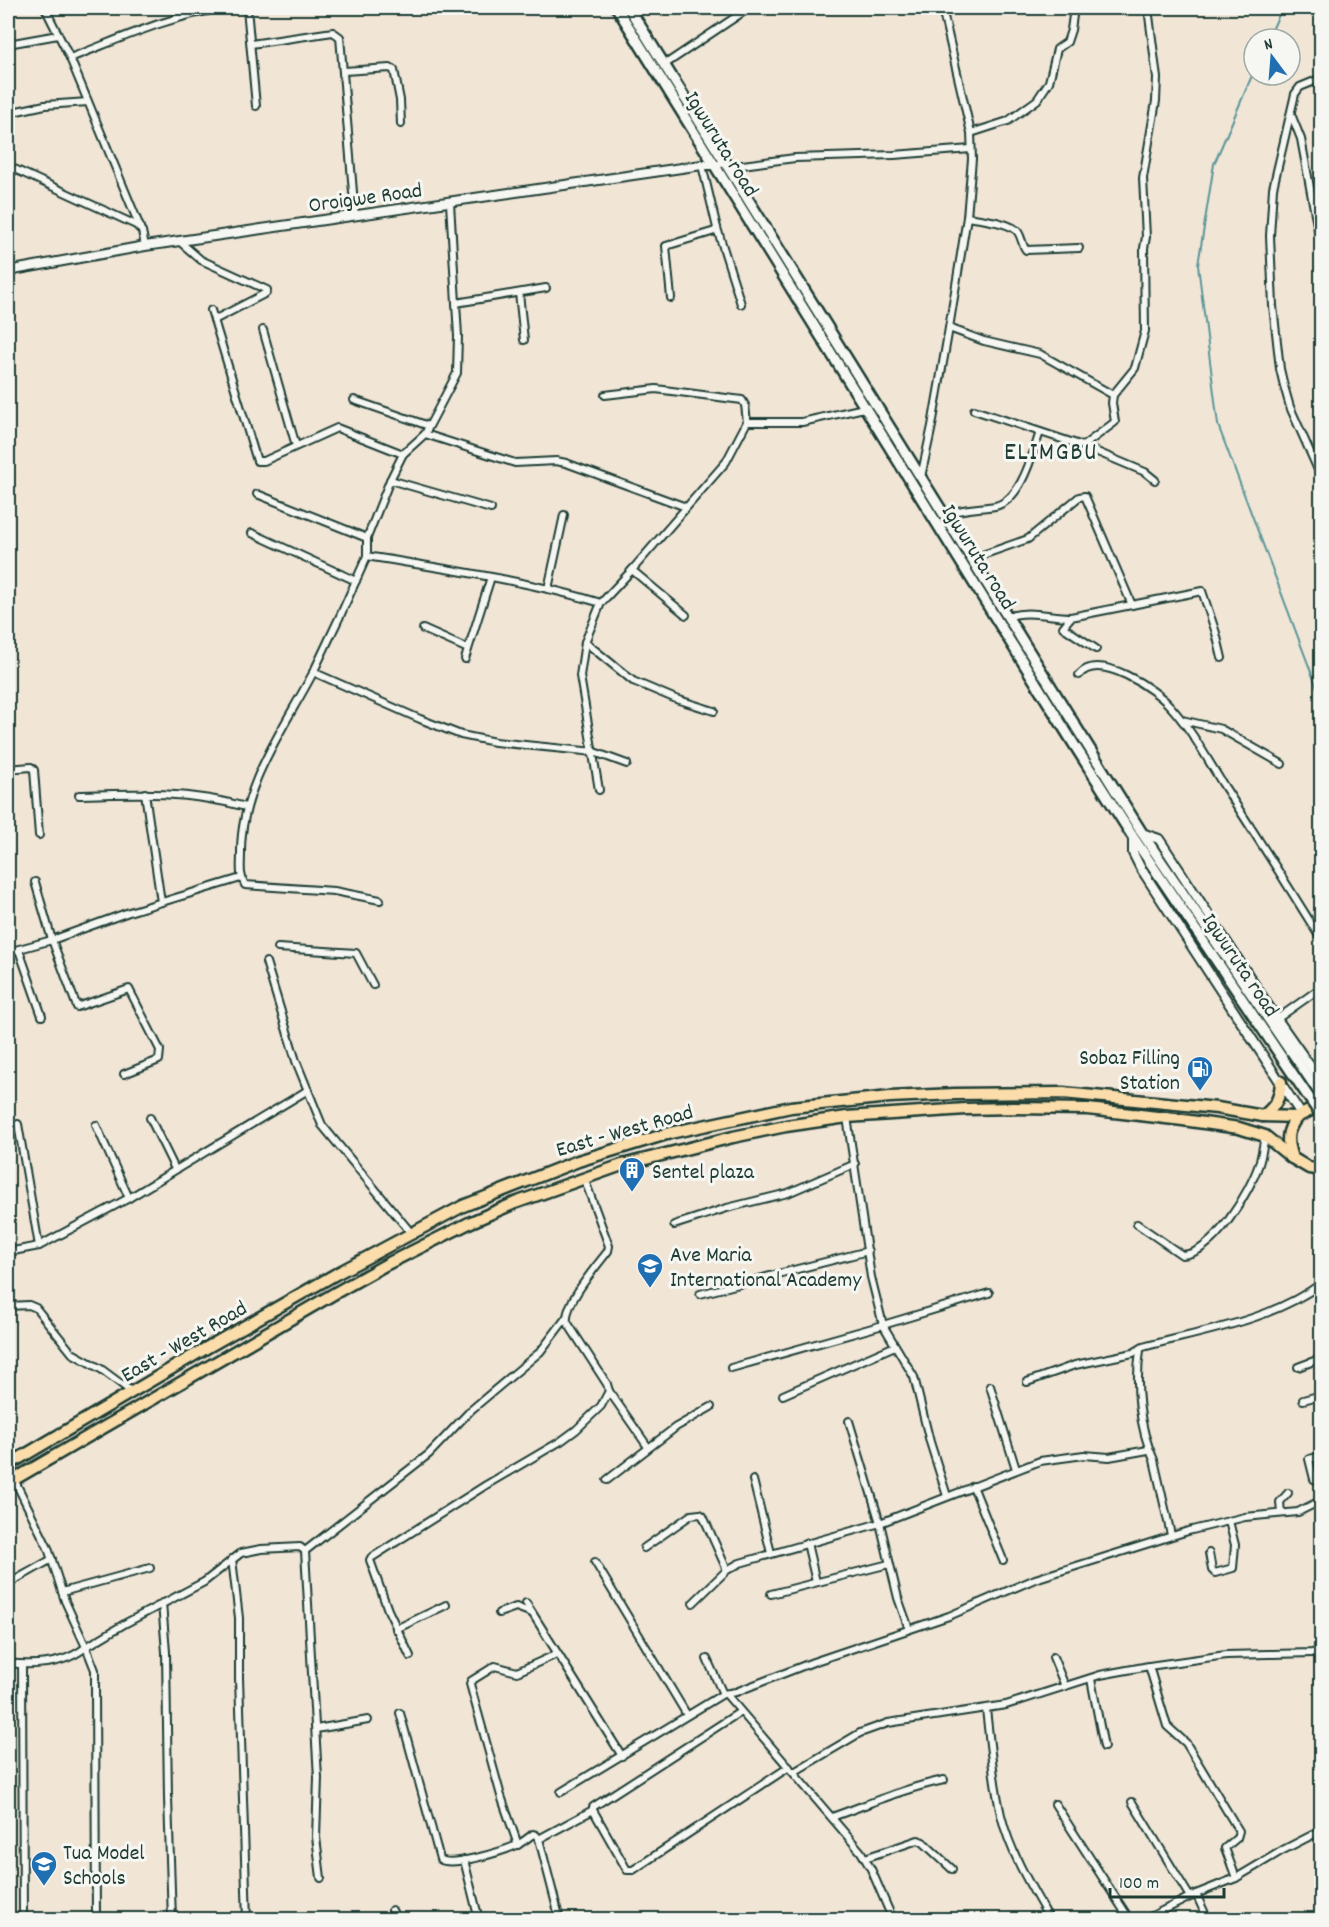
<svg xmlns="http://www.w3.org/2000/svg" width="1329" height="1927" font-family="Dekko,sans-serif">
	<rect width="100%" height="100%" fill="#f1e5d6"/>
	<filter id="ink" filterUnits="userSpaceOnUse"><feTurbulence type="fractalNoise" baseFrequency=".0167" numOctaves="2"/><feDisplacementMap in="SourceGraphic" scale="12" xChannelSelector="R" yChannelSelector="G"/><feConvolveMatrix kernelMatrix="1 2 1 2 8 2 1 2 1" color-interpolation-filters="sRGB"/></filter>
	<g filter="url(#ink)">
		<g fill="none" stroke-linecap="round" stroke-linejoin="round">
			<g stroke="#5a9698" stroke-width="2">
				<path d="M1268 39 1282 8"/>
				<path d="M1254 71 1214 164 1198 265 1218 425 1322 701"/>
			</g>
			<g stroke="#1f3d34" stroke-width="10">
				<g id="minor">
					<path d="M45 8 70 58 140 227"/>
					<path d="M247 8 256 106"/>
					<path d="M8 44 58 35"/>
					<path d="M251 44 333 32 340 37 355 216"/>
					<path d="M70 58C120 39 171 15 225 8"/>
					<path d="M664 65 749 8"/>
					<path d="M344 71 390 68 394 70 400 100 401 124"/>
					<path d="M1322 78 1300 87 1295 94 1273 188 1270 236 1273 306 1280 369 1284 386 1290 407 1322 479"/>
					<path d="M8 113 45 105 88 102"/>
					<path d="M1291 114 1301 139 1322 252"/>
					<path d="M971 133 1008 121 1037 100 1049 82 1057 49 1067 42 1071 30 1074 8"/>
					<path d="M8 166 136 225 142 231 145 246"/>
					<path d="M727 167 795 158 894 155 971 149"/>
					<path d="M967 217C979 219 1011 222 1018 232 1022 238 1022 245 1026 250L1079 248"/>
					<path d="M717 228 741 304"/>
					<path d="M179 241 201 260 267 290 266 293 214 320"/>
					<path d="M519 293 524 340"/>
					<path d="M671 298 666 246 715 231 717 228 702 165"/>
					<path d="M456 303 546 288"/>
					<path d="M211 310 257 461H264L337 428 403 454"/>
					<path d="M949 328 984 341 1040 354 1113 395"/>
					<path d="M263 330 296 446"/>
					<path d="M354 400 429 426"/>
					<path d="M974 410 1083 446 1145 472 1155 480"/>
					<path d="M747 422H802L864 408"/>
					<path d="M425 434 515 463 556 461 566 463 686 507"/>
					<path d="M1083 446 1115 422 1112 403 1113 395 1135 368 1145 331 1144 248 1146 237 1143 178 1156 101 1157 78 1148 8"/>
					<path d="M921 477 932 426 949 328 967 217 972 159 971 133 942 8"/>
					<path d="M390 480 491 509"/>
					<path d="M257 494 367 538"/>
					<path d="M944 515C961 508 977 509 995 506 1021 501 1032 455 1040 432"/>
					<path d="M252 533 356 581"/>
					<path d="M367 556C445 569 525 580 601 603"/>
					<path d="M971 559 1028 539 1079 497 1085 496 1132 605"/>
					<path d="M632 570 686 615"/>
					<path d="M548 589 564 515"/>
					<path d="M1007 617C1027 609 1050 617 1071 617L1202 591 1216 633 1222 658"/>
					<path d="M1071 617 1063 627 1096 649"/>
					<path d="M423 629 468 649"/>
					<path d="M585 642 633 681 676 699 714 711"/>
					<path d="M465 659 491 577"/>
					<path d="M313 672 420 719 461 735 495 742 594 752 627 764"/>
					<path d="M1079 675C1099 651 1155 689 1170 706 1192 730 1207 759 1224 786 1257 837 1290 889 1322 941"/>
					<path d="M1182 720 1221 729 1282 764"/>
					<path d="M8 769 31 767 34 770 39 835"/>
					<path d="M599 790 580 676 585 642 601 603 632 570 726 462 747 422 745 405 742 400 656 389 605 395"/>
					<path d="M145 793 161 902"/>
					<path d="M79 795C138 793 188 791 246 807"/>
					<path d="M35 882 52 940 77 1007 129 989 160 1050 159 1060 124 1074"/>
					<path d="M380 900 334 891 245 885C239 875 241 865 241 854 240 787 283 730 313 673 332 634 350 595 367 556V538L390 480 403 454 425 434 457 373 458 336 450 203"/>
					<path d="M278 948 356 953 373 985"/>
					<path d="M19 950 42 1016"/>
					<path d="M8 952 52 940 129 912 241 878"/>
					<path d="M266 962 296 1061 322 1125 412 1234"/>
					<path d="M1277 1019 1322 987"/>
					<path d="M847 1117 871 1277 883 1325 914 1377 930 1442 947 1496"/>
					<path d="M150 1118 175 1169"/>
					<path d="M18 1124 39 1246"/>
					<path d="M96 1125 129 1198"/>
					<path d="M584 1178 609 1246 608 1251C596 1267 564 1303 567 1322L607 1384 609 1391 648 1447"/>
					<path d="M1137 1224 1182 1255C1214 1254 1250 1191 1259 1164 1262 1155 1263 1145 1265 1136"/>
					<path d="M674 1225 727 1208 788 1193 855 1164"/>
					<path d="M8 1252 39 1246 129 1198 308 1090"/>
					<path d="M700 1294 868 1251"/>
					<path d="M8 1306 29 1305 36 1308 72 1353 101 1369 132 1392"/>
					<path d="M1140 1350C1135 1385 1139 1428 1154 1460L1171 1535"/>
					<path d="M1298 1367 1322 1358"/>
					<path d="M731 1368 883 1325 989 1293"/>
					<path d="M1027 1382 1075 1365 1133 1353 1143 1347C1203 1331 1271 1321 1322 1283"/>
					<path d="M990 1386 1016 1469"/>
					<path d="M783 1395 895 1346"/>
					<path d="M1303 1400 1322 1395"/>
					<path d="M849 1421 880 1523 898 1598 909 1629"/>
					<path d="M1322 1456 1309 1459 1314 1479 1322 1483"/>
					<path d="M607 1480 676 1427 711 1407"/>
					<path d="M753 1480 771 1553"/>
					<path d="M973 1486 1003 1560"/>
					<path d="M1281 1513 1280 1502 1288 1493"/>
					<path d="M807 1543 816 1582"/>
					<path d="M644 1548 691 1515 700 1514 703 1516 727 1570"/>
					<path d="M305 1551 429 1454 471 1410 540 1352 566 1318"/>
					<path d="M305 1551 318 1778 316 1837 321 1878"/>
					<path d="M1209 1553 1212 1570 1215 1573 1233 1568 1235 1545 1229 1521"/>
					<path d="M232 1559 239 1618V1678L247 1920"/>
					<path d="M595 1562 687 1715"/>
					<path d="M8 1584 52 1559"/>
					<path d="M62 1592 150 1568"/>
					<path d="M771 1594 889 1564"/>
					<path d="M162 1603 166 1652 168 1798 172 1920"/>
					<path d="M526 1603 622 1756"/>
					<path d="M693 1603 727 1570 740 1563 880 1523 1040 1461 1084 1455 1109 1457 1148 1450"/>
					<path d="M499 1613 516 1607 532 1613"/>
					<path d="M396 1629 446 1605"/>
					<path d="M410 1656 388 1610 370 1560 371 1558 486 1485 561 1441 576 1430 601 1406 609 1391"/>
					<path d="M1053 1657 1065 1686"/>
					<path d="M707 1659 723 1694"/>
					<path d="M8 1663C34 1666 64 1665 86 1647L65 1601 48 1548 14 1479"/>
					<path d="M22 1665 23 1920"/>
					<path d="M1149 1666 1167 1726 1186 1743 1239 1831 1237 1838 1225 1848 1236 1878"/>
					<path d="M1091 1679 1104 1747"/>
					<path d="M726 1694 861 1852 871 1869 893 1920"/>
					<path d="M986 1709C990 1744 993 1780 1001 1815 1010 1852 1031 1887 1050 1920"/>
					<path d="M740 1712 593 1807V1810L627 1870H633L789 1767"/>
					<path d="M400 1713 440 1859C450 1868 503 1851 517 1845 523 1842 528 1838 533 1834L536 1835 539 1839 560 1920"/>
					<path d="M316 1729 368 1720"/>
					<path d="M794 1772 860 1733 888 1723 1006 1705 1100 1675 1149 1666 1226 1655 1312 1653 1322 1651"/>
					<path d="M561 1792 723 1694 736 1692 813 1662 949 1616 1035 1579 1188 1531 1245 1517 1298 1512 1322 1500"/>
					<path d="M1132 1802 1190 1897"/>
					<path d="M1055 1804 1130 1920"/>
					<path d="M832 1817C869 1804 905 1788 944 1780"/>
					<path d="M539 1839 593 1810"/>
					<path d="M518 1845 501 1796 470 1684 471 1681 495 1666 517 1672 557 1654"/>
					<path d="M865 1858 918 1840 923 1842 952 1869"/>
					<path d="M464 1860 479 1920"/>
					<path d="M1196 1894 1208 1920"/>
					<path d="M392 1910 397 1920"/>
					<path d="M96 1920 95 1686V1670L86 1647 126 1623 204 1582 241 1553 261 1549 300 1547 305 1551"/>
					<path d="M1144 1920 1196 1894 1236 1878 1283 1850 1322 1830"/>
				</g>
			</g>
			<g stroke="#1f3d34" stroke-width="12">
				<g id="tertiary">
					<path d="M8 271 145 246 702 165H718"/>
					<path d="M1142 833 1159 839 1277 1019 1322 1083"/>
					<path d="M1133 837V853L1140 867 1301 1114"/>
				</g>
			</g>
			<g stroke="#1f3d34" stroke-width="14">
				<g id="secondary">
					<path d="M617 8 1075 746 1133 837 1282 1058"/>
					<path d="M629 8 1142 833 1322 1098"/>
				</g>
			</g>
			<g stroke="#1f3d34" stroke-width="15">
				<g id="primary">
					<path d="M1263 1116C1276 1106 1280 1098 1281 1082"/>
					<path d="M1292 1158C1286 1141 1286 1131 1297 1117"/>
					<path d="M8 1465 208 1347 336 1274 463 1206 578 1161 670 1133 791 1107 890 1097 955 1094 1063 1093 1217 1108 1263 1116 1297 1117 1311 1110H1322"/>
					<path d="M8 1483 337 1292 387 1264 471 1222 515 1203 622 1165 733 1137 786 1126 847 1117 966 1109 1013 1108 1088 1109 1183 1120 1239 1128 1265 1136 1292 1158 1309 1168 1322 1170"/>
				</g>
			</g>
			<use href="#minor" stroke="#f6f6f2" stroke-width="6"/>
			<use href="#tertiary" stroke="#f6f6f2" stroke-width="8"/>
			<use href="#secondary" stroke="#f6f6f2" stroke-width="9"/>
			<use href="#primary" stroke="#faddab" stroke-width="10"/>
			<g stroke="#1f3d34" stroke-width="14" stroke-linecap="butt">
				<path id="secondary-bridge" d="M1282 1058 1322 1117"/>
			</g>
			<use href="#secondary-bridge" stroke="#f6f6f2" stroke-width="9"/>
		</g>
	</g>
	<defs>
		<g id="fuel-pin" transform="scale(1.35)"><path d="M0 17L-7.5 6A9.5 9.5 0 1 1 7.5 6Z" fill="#1f6fb2" stroke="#f6f6f2"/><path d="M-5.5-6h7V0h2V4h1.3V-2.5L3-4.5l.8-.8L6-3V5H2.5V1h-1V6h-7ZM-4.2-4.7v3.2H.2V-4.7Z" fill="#fff"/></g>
		<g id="building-pin" transform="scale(1.35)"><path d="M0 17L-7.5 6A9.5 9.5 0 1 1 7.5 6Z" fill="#1f6fb2" stroke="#f6f6f2"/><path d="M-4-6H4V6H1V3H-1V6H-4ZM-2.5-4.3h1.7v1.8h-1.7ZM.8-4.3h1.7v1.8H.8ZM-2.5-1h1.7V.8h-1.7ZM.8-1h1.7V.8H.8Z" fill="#fff"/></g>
		<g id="school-pin" transform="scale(1.35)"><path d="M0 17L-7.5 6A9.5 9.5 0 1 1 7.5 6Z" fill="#1f6fb2" stroke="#f6f6f2"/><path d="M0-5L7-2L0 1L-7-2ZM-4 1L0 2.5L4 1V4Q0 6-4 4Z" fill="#fff"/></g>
	</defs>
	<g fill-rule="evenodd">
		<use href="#fuel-pin" x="1200" y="1069"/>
		<use href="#building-pin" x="632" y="1170"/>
		<use href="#school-pin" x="650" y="1266"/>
		<use href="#school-pin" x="44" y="1864"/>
	</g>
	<g text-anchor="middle" stroke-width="6" stroke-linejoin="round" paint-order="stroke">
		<g font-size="22" fill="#1f3d34" stroke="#f6f6f2">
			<text transform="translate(723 143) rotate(58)" y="8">Igwuruta road</text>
			<text transform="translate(365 196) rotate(-8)" y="8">Oroigwe Road</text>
			<text transform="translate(980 556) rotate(58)" y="8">Igwuruta road</text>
			<text transform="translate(1242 964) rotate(56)" y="8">Igwuruta road</text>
			<text transform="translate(624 1129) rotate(-16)" y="8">East - West Road</text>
			<text transform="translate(183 1340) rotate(-30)" y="8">East - West Road</text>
		</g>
		<g font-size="22" fill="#1f3d34" stroke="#f6f6f2" text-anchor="start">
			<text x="1180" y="1064" text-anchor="end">Sobaz Filling<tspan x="1180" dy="25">Station</tspan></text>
			<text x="652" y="1178">Sentel plaza</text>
			<text x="670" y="1261">Ave Maria<tspan x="670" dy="25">International Academy</tspan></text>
			<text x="63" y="1859">Tua Model<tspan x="63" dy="25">Schools</tspan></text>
		</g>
		<g font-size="26" letter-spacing="1.5" fill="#1f3d34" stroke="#f6f6f2">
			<text x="1051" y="459">ELIMGBU</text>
		</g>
	</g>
	<rect width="1329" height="1927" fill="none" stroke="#f6f6f2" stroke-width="30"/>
	<rect x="15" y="15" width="1299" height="1897" fill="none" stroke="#1f3d34" stroke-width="2" filter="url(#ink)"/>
	<g transform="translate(1272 57) rotate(344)"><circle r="28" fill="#f6f6f2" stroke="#a0aca6" stroke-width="1.5"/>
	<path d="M0-4.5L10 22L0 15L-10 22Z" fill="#1f6fb2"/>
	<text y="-9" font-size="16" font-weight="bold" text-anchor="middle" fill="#1f3d34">N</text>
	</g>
	<path d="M1110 1888v9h114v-9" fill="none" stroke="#1f3d34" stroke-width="3"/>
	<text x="1119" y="1888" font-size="18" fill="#1f3d34" stroke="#f6f6f2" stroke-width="4.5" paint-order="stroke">100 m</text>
</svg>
